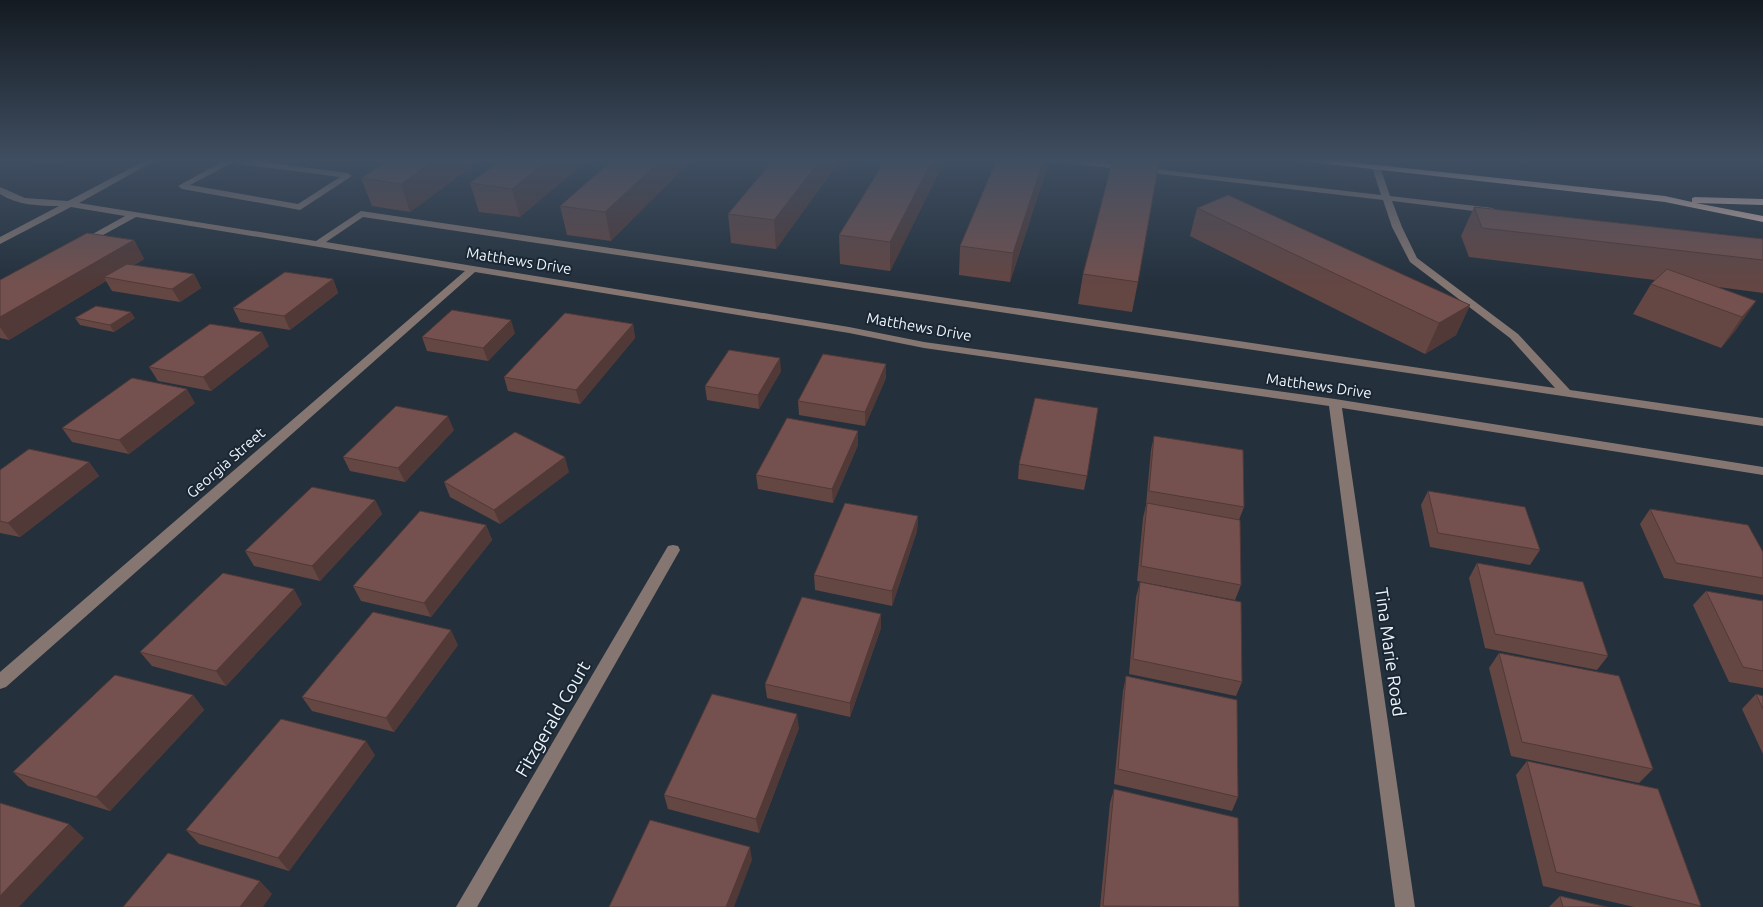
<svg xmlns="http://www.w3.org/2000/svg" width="1763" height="907" font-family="Ubuntu,sans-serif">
	<rect width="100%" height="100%" fill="#24303c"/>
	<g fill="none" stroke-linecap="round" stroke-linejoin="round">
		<g fill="#857671" fill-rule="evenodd">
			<path d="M148 159H158L79 203 316 241 361 211 1555 388 1510 338 1410 262 1392 227 1383 200 1050 161 1046 159H1069L1381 195 1372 167 1376 165 1380 167 1390 196 1493 208 1494 210 1490 213 1392 201 1402 227 1417 258 1518 334 1570 390 1763 418V426L363 217 326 242 849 327 924 342 1335 399 1763 467V475L1342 408 1415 907H1395L1329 406 924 348 849 333 475 272 6 687 0 689V672L465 271 136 217 83 246 78 243 80 241 125 216 71 207 0 244V237L59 206C39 206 17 205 0 194V187L25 198 68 201Z"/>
			<path d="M220 159H240L348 173 352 176 300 210 182 189 178 186 223 161ZM232 163 340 177 298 204 190 185Z"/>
			<path d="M673 545 678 546 680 550 477 907H456L668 546Z"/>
		</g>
		<path fill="#ddbdb2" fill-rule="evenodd" d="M1297 159H1321L1665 196 1692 202V198L1695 197 1763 199V205L1696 203 1763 216V222L1665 202 1301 161Z"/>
	</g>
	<g fill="#644643">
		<path d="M30 159H63L54 163 31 160Z"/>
		<path d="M75 159H91L88 160Z"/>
		<path d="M482 159 410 212 372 206 361 178Z"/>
		<path d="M588 159 520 217 479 212 470 183Z"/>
		<path d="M614 159 611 241 567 235 560 206Z"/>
		<path d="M774 159H841L776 249 731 243 728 214Z"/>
		<path d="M886 159H943V164L890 271 840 264 839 235Z"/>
		<path d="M1047 168 1010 282 959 275 960 246Z"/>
		<path d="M1474 207 1763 239V293L1718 287 1756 301 1735 331 1721 348 1633 314 1651 284 1655 280 1469 257 1461 236Z"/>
		<path d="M1197 208 1470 305 1456 335 1425 354 1190 236Z"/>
		<path d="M134 240 144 259 134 265 194 274 201 288 180 302 112 291 106 281 9 340 0 338V280Z"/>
		<path d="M1083 274 1138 282 1132 312 1078 304Z"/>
		<path d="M333 279 338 293 290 330 240 322 233 308Z"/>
		<path d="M75 318H135L114 332 80 325Z"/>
		<path d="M633 324 635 338 580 404 508 391 504 377Z"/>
		<path d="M515 333 488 361 427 351 422 337Z"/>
		<path d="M269 346 211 391 158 381 149 367Z"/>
		<path d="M781 371 759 409 707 400 705 386Z"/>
		<path d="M886 378 865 426 799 415 798 401Z"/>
		<path d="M195 403 129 454 72 442 62 428Z"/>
		<path d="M454 430 405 482 350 471 343 457Z"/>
		<path d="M1154 436 1244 507 1239 520 1241 585 1235 600 1137 581 1143 518 1146 505 1151 450Z"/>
		<path d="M858 445 833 503 758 489 756 475Z"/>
		<path d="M89 462 99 476 20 537 0 533V470Z"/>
		<path d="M1019 464 1087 476 1084 490 1018 479Z"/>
		<path d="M569 472 500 524 450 497 444 482Z"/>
		<path d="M1428 491 1540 550 1530 565 1430 547 1421 505Z"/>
		<path d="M375 500 382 514 320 581 254 566 245 551Z"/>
		<path d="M1650 509 1763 552V595L1664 578 1640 524Z"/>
		<path d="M918 516 917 531 892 606 815 590 814 575Z"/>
		<path d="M486 525 492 540 431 617 361 601 353 586Z"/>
		<path d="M1477 563 1608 656 1597 670 1485 648 1469 578Z"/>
		<path d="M1140 582 1242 682 1236 696 1129 674 1136 597Z"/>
		<path d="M1706 591 1763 601V688L1729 682 1693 605Z"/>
		<path d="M302 604 226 686 152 666 140 652Z"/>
		<path d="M881 628 850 717 767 698 765 684Z"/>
		<path d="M458 645 394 732 312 711 302 697Z"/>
		<path d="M1499 653 1653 769 1639 783 1511 756 1489 668Z"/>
		<path d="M1126 676 1238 797 1232 811 1114 784 1123 691Z"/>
		<path d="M1756 694 1763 696V754L1742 709Z"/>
		<path d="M193 695 204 710 110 811 28 786 13 772Z"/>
		<path d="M799 728 759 833 668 809 664 795Z"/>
		<path d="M375 755 289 871 199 844 186 830Z"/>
		<path d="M1527 761 1701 906 1699 907H1634L1543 886 1516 775Z"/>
		<path d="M1114 789 1239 907H1100L1110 803Z"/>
		<path d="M1560 896 1607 907H1549Z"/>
	</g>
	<g fill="#513937">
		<path d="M51 159H63L54 163Z"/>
		<path d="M436 159H482L410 212 401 184Z"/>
		<path d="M549 159H588L520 217 512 189Z"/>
		<path d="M662 159H693L611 241 605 212Z"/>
		<path d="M821 159H841L776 249 774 220Z"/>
		<path d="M933 159H943V164L890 271V242Z"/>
		<path d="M1044 159H1048L1047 168 1010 282 1013 253Z"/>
		<path d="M134 240 144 259 111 278 104 277 106 281 9 340 0 327V317Z"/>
		<path d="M194 274 201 288 180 302 172 289Z"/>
		<path d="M333 279 338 293 290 330 284 316Z"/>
		<path d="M1756 301 1735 331 1721 348 1742 317Z"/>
		<path d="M1470 305 1456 335 1425 354 1439 323Z"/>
		<path d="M131 312 135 318 114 332 110 325Z"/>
		<path d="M511 320 515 333 488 361 483 348Z"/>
		<path d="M633 324 635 338 580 404 576 390Z"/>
		<path d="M262 332 269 346 211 391 203 377Z"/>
		<path d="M780 358 781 371 759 409 758 395Z"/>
		<path d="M886 364V378L865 426V412Z"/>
		<path d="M187 389 195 403 129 454 119 440Z"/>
		<path d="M448 416 454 430 405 482 398 468Z"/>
		<path d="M858 431V445L833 503 832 489Z"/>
		<path d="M565 457 569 472 500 524 494 510Z"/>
		<path d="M89 462 99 476 20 537 8 523Z"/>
		<path d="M375 500 382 514 320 581 312 566Z"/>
		<path d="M918 516 917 531 892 606V591Z"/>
		<path d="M486 525 492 540 431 617 424 603Z"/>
		<path d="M294 589 302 604 226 686 216 671Z"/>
		<path d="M881 614V628L850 717V703Z"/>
		<path d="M451 630 458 645 394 732 386 718Z"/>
		<path d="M193 695 204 710 110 811 96 797Z"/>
		<path d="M797 714 799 728 759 833 756 819Z"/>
		<path d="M366 741 375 755 289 871 278 858Z"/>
		<path d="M69 824 84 838 19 907H0V896Z"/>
		<path d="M750 847 752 860 734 907H726Z"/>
		<path d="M260 881 272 894 263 907H240Z"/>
	</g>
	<g fill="#74514e" stroke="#513937">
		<path d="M391 159H436L401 184 361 178Z"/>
		<path d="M503 159H549L512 189 470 183Z"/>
		<path d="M614 159H662L605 212 560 206Z"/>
		<path d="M774 159H821L774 220 728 214Z"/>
		<path d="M886 159H933L890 242 839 235Z"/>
		<path d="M997 159H1044L1013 253 960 246Z"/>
		<path d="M1113 159H1133L1159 162 1138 282 1083 274Z"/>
		<path d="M1228 195 1470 305 1439 323 1197 208Z"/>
		<path d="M1474 207 1763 239V260L1482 228Z"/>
		<path d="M87 233 134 240 0 317V280Z"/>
		<path d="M127 264 194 274 172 289 104 277Z"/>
		<path d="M1667 269 1756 301 1742 317 1651 284Z"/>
		<path d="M285 272 333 279 284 316 233 308Z"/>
		<path d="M96 306 131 312 110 325 75 318Z"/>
		<path d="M452 310 511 320 483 348 422 337Z"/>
		<path d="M565 313 633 324 576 390 504 377Z"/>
		<path d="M210 324 262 332 203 377 149 367Z"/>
		<path d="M729 350 780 358 758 395 705 386Z"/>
		<path d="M823 354 886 364 865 412 798 401Z"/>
		<path d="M132 378 187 389 119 440 62 428Z"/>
		<path d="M1035 398 1098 408 1087 476 1019 464Z"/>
		<path d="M396 406 448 416 398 468 343 457Z"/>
		<path d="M787 418 858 431 832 489 756 475Z"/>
		<path d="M515 432 565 457 494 510 444 482Z"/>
		<path d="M1154 436 1243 450 1244 507 1149 491Z"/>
		<path d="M29 449 89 462 8 523 0 521V470Z"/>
		<path d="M312 487 375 500 312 566 245 551Z"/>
		<path d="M1428 491 1525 507 1540 550 1438 533Z"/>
		<path d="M845 503 918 516 892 591 814 575Z"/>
		<path d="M1147 503 1240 520 1241 585 1141 566Z"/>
		<path d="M1650 509 1748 525 1763 552V578L1676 563Z"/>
		<path d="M420 511 486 525 424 603 353 586Z"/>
		<path d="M1477 563 1583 582 1608 656 1495 634Z"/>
		<path d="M223 573 294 589 216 671 140 652Z"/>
		<path d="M1140 582 1241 602 1242 682 1133 659Z"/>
		<path d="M1706 591 1763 601V671L1743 667Z"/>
		<path d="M802 597 881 614 850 703 765 684Z"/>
		<path d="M373 612 451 630 386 718 302 697Z"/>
		<path d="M1499 653 1619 676 1653 769 1522 742Z"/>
		<path d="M115 675 193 695 96 797 13 772Z"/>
		<path d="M1126 676 1237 700 1238 797 1118 769Z"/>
		<path d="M712 694 797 714 756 819 664 795Z"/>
		<path d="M1756 694 1763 696V709Z"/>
		<path d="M281 719 366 741 278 858 186 830Z"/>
		<path d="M1527 761 1658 789 1701 906 1556 872Z"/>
		<path d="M1114 789 1238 818 1239 907 1103 906Z"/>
		<path d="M0 803 69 824 0 896Z"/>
		<path d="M650 820 750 847 726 907H609Z"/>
		<path d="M168 853 260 881 240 907H123Z"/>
		<path d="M1560 896 1607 907H1563Z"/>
	</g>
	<linearGradient id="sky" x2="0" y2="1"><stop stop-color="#141a21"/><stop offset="0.56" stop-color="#3f4e61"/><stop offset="1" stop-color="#3f4e61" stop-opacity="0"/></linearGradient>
	<rect width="1763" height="286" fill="url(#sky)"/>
	<g text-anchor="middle" stroke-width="4" stroke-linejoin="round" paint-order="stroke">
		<g font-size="15" fill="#ecf4fc" stroke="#1a2632">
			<text transform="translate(519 261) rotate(9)" y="5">Matthews Drive</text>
			<text transform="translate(919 327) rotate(10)" y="5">Matthews Drive</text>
			<text transform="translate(1319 386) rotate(8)" y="5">Matthews Drive</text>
			<text transform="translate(226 463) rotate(-41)" y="5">Georgia Street</text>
		</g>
		<g font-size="18" fill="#ecf4fc" stroke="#1a2632">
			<text transform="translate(1390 652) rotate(82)" y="6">Tina Marie Road</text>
			<text transform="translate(553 719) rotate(-60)" y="6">Fitzgerald Court</text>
		</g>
	</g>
</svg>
